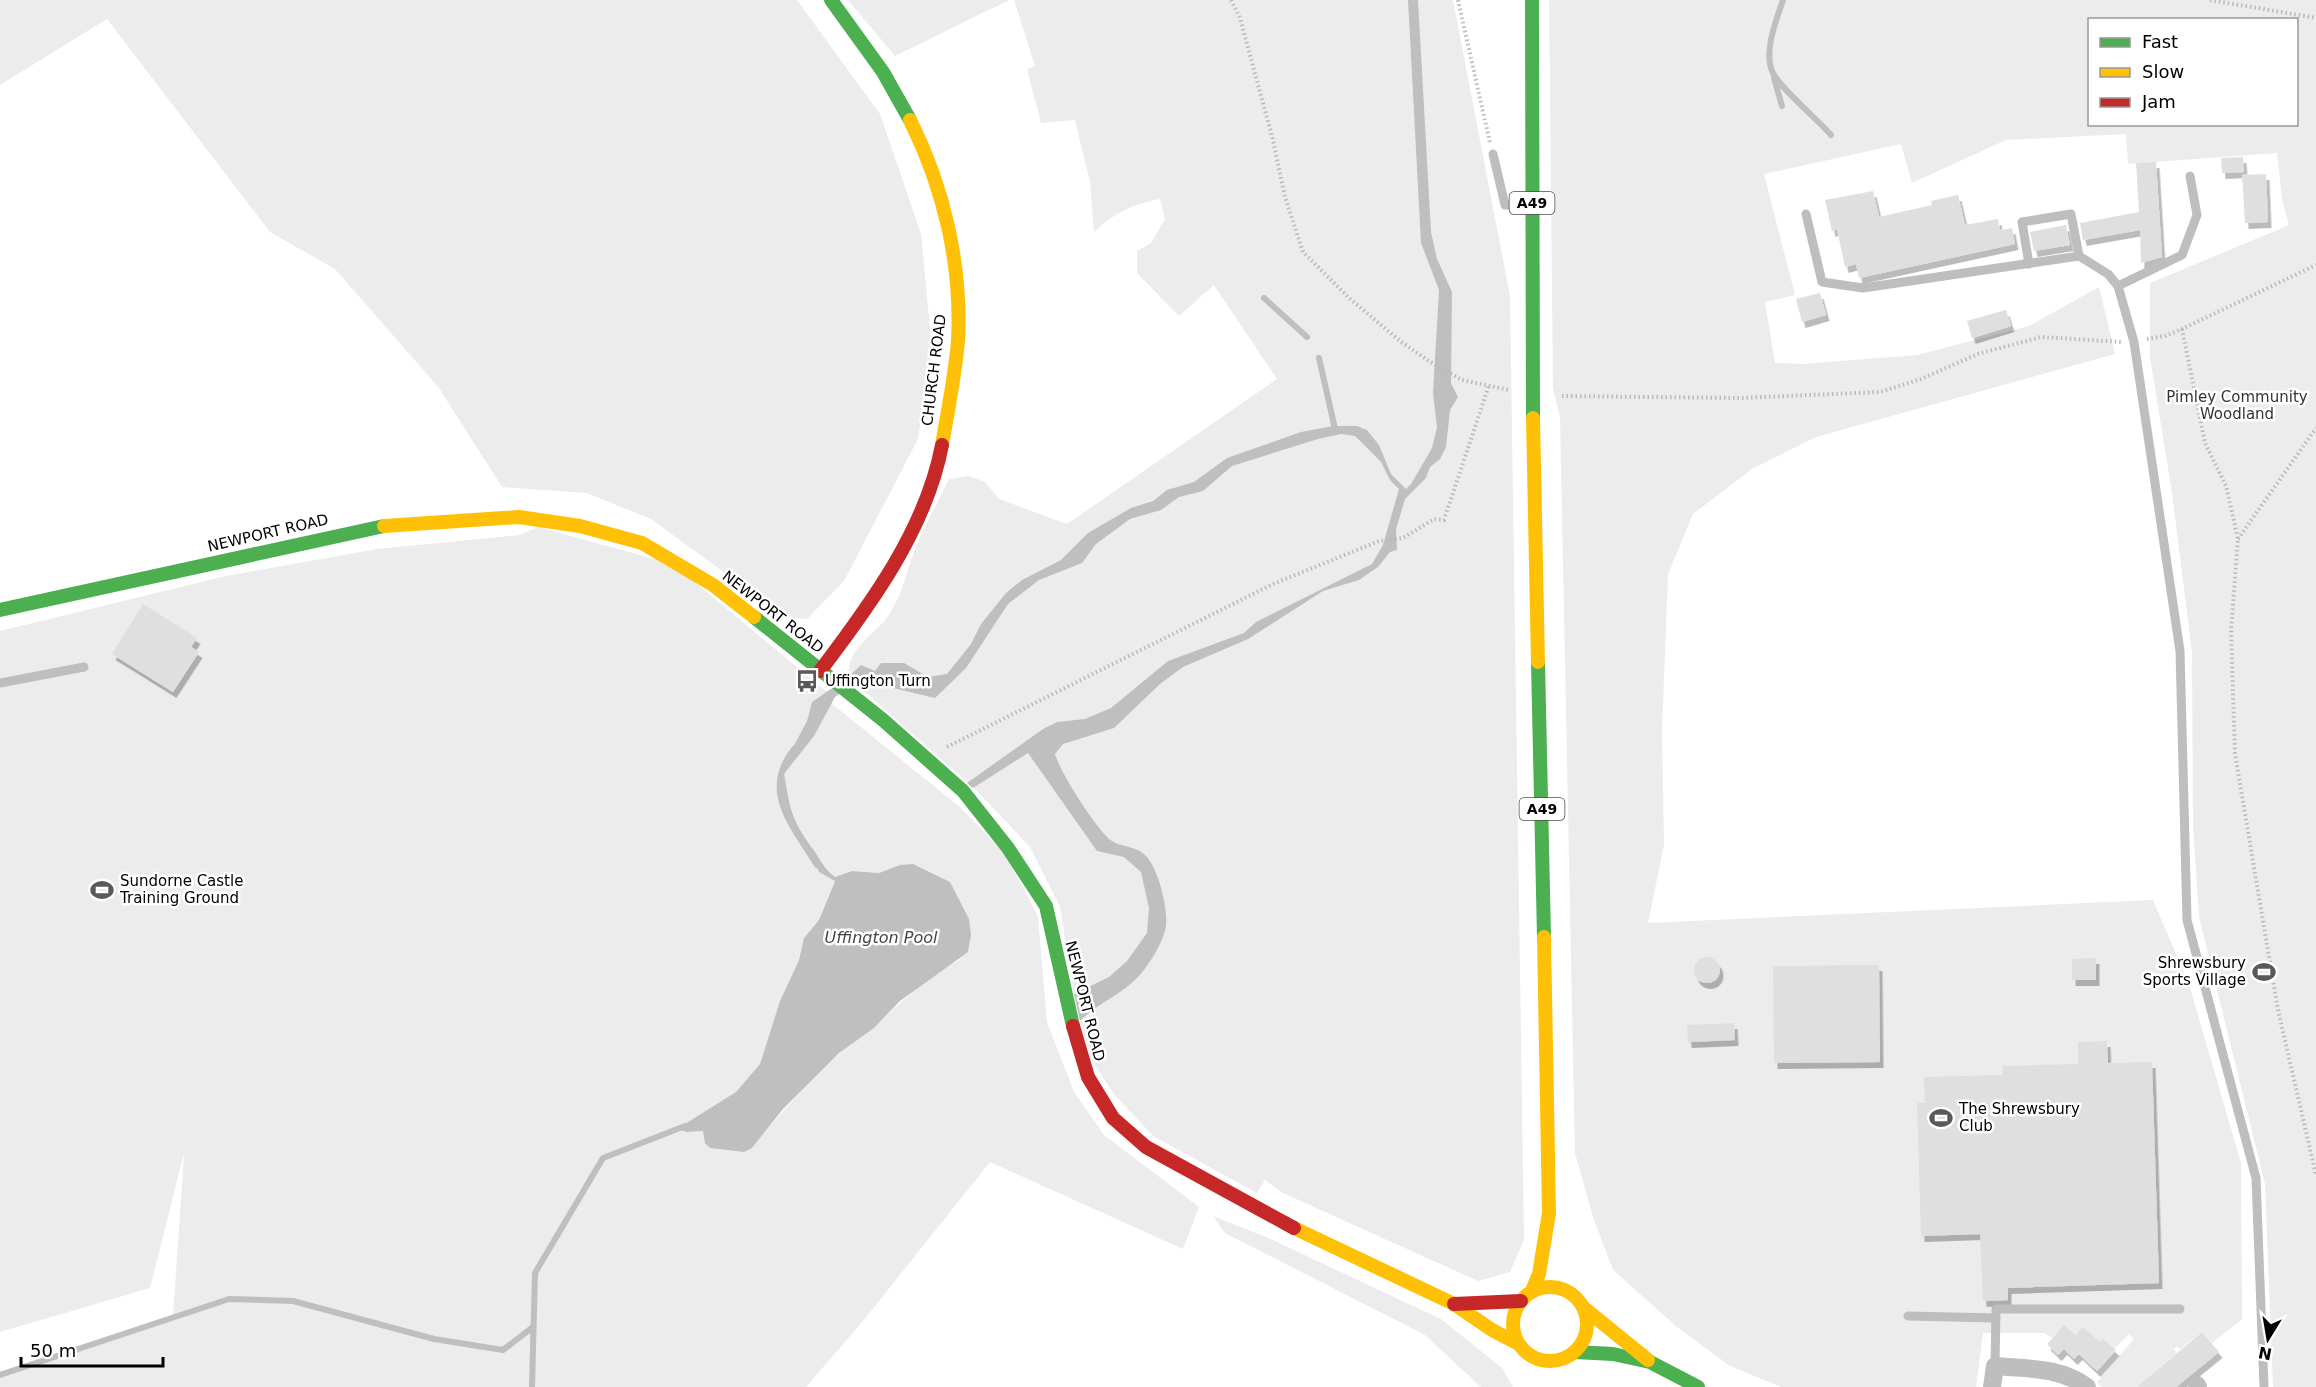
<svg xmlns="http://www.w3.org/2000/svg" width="2316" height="1387" font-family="'DejaVu Sans',sans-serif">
	<defs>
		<filter id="shadow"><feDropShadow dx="3.5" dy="6" stdDeviation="0" flood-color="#0004"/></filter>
	</defs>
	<rect width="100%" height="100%" fill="#fff"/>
	<g fill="#ececec" fill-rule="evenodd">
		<path d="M0 0H797L880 114 921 234 932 348 918 439 844 581 807 619 785 617 651 519 587 493 502 487 439 388 335 269 270 232 107 19 0 85Z"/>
		<path d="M848 0H1009L895 56Z"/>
		<path d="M1014 0H1453L1510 296 1524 1240 1510 1272 1478 1281 1283 1193 1265 1180 1257 1193 1153 1136 1114 1094 1091 1059 1074 994 1060 907 1030 847 974 788 848 677C848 643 879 634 892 610 903 591 907 570 915 549 925 525 938 502 949 479L969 476 985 482 999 499 1067 524 1277 379 1214 285 1179 316 1137 273V251L1151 243 1165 219 1160 199C1133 204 1114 213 1094 232L1090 182 1075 120 1041 123 1027 69 1035 66Z"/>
		<path d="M1549 0H2316V1387H2273L2265 1184 2199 917 2193 824 2192 652 2172 493 2150 357V283L2289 225 2282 199 2277 153 2128 164 2126 134 2006 140 1912 183 1901 144 1764 174 1795 295 1765 302 1775 363 1803 364 1917 355 2029 326 2099 287 2115 354 1816 437 1752 469 1693 514 1668 574 1662 730 1664 845 1648 923 2153 900 2189 984 2241 1163 2242 1319 2212 1343 2202 1332 2180 1349 2177 1346 2174 1349 2177 1353 2155 1371 2159 1375H2152L2137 1387H2102L2097 1382 2134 1339 2129 1334 2114 1349 2103 1339 2097 1345 2076 1335 2064 1325 2052 1338 2044 1333H1983L1976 1387H1781L1730 1366 1677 1327 1613 1270 1593 1217 1575 1153 1560 417 1553 388ZM2090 20H2296V124H2090Z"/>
		<path d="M538 527 673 564 827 692 812 702 807 721 783 766 793 832 808 848 819 872 835 880 819 920 804 938 799 960 780 1001 760 1064 736 1092 687 1132 703 1131 705 1135 752 1148C780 1114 809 1080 842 1051 852 1041 865 1036 875 1026 902 1002 928 975 961 959L900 865 879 873 852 871 835 877C824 868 821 859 812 848 791 816 791 812 784 774L814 736 831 703 960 807 1005 854 1038 916 1047 1022 1074 1092 1104 1135 1199 1207 1183 1249 990 1162 863 1321 806 1387H0V1375L173 1317 184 1153 150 1288 0 1332V631L226 576 377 549 520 535Z"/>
		<path d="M1213 1216 1266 1237 1441 1319 1502 1368 1513 1387H1481L1425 1335 1225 1233Z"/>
	</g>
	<path fill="#bfbfbf" d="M1408 0H1418L1431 232 1437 259 1452 292 1451 383 1458 397 1450 410 1446 447 1440 459 1430 467 1426 478 1405 499 1396 529 1397 550 1390 552 1378 567 1359 580 1323 591 1248 639 1183 667 1160 684 1114 728 1063 744 1055 754C1061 774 1094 825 1109 839 1120 848 1136 845 1146 856 1158 868 1168 908 1166 925 1164 942 1149 965 1138 977 1121 995 1096 1004 1080 1021L1074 994 1109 977 1127 961 1147 933 1149 908 1141 872 1124 857 1097 851 1028 753 973 788 967 783 1043 729 1057 722 1085 719 1111 708 1168 661 1244 633 1256 622 1372 564 1383 545 1399 489 1390 480 1381 462 1355 436 1341 434 1318 439 1232 466 1203 491 1179 497 1161 510 1130 519 1096 544 1082 563 1039 580 1008 604 966 668 935 698 885 686 876 681 854 684 835 697 814 736 784 774C791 811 790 816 812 848 821 859 823 868 835 877L852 871 879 873 900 865 913 864 950 882 969 919 971 935 968 952 900 1001 874 1028 839 1053 783 1109 752 1148 744 1152 710 1148 705 1143 703 1131 687 1132 677 1129 736 1092 760 1064 780 1001 799 960 804 938 819 920 835 881 819 872 808 848 793 832 780 784 783 766 807 721 812 702 848 677 861 665 875 671 881 663H904L928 677 947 674 971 644 981 624 1006 593 1022 580 1061 560 1088 533 1131 508 1153 501 1167 490 1194 482 1227 458 1301 432 1333 426H1357L1367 430 1379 445 1391 474 1406 489 1411 484 1432 448 1437 427 1433 393 1439 290 1421 243Z"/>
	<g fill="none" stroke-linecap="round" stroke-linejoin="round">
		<g stroke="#bfbfbf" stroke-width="6">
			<path d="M1783 0C1776 20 1763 53 1773 73 1779 87 1819 121 1831 135"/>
			<path d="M1774 78 1782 106"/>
			<path d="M1264 298 1307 337"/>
			<path d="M1319 358 1335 429"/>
			<path d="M794 749C760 792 794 827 817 865"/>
			<path d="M0 1375 229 1299 293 1301 434 1339 503 1350 533 1327"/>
			<path d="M532 1387 535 1273 603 1158 685 1126"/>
		</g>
	</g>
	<g fill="#dfdfdf" filter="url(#shadow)">
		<path d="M2243 157 2244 172 2222 173 2221 158Z"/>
		<path d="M2156 162 2162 257 2141 263 2140 230 2083 240 2080 223 2139 212 2136 163Z"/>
		<path d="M2266 174 2268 222 2245 223 2242 175Z"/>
		<path d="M1873 191 1879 217 1932 205 1931 201 1958 195 1965 225 1998 219 2000 230 2012 228 2015 244 1859 278 1856 264 1845 267 1837 229 1832 231 1825 200Z"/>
		<path d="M2066 225 2070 245 2034 251 2030 232Z"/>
		<path d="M1820 293 1826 315 1802 322 1796 299Z"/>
		<path d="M2006 310 2011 326 1972 338 1967 321Z"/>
		<path d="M143 604 197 638 191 647 199 652 173 692 112 654Z"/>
		<circle cx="1707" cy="970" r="13"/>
		<path d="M2096 958V980H2072V959Z"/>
		<path d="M1879 965 1880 1062 1774 1063 1773 966Z"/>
		<path d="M1734 1023 1735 1040 1688 1042 1687 1025Z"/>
		<path d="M2107 1041 2108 1063 2152 1062 2159 1283 2008 1288V1300L1983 1301 1980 1234 1921 1236 1917 1103H1925L1924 1077 2003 1075 2002 1066 2078 1064V1042Z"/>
		<path d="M2064 1325 2076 1335 2083 1327 2100 1342 2103 1339 2116 1350 2097 1371 2079 1354 2074 1359 2064 1349 2058 1355 2047 1344Z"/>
		<path d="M2202 1332 2219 1352 2176 1387H2137Z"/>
	</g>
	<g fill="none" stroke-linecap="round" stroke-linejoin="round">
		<g stroke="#b9b9b9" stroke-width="4" stroke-dasharray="1.5 3" stroke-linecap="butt">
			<path d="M1231 0 1240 18 1273 140 1285 197 1303 252 1349 298 1400 341 1429 361 1462 380 1509 390"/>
			<path d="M1458 0 1490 143"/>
			<path d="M2210 0 2316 18"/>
			<path d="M2182 329 2205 443 2226 486 2238 539 2231 630 2235 754 2278 1010 2316 1175"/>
			<path d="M2147 339 2165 336 2182 329 2316 265"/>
			<path d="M1562 396 1740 398 1880 392 1921 379 1978 354 2041 337 2122 342"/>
			<path d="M2238 539 2316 428"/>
			<path d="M947 747 1273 584 1379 541 1403 538 1434 519 1444 520 1489 385"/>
		</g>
		<g stroke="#bebebe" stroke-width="9">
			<path d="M1493 154 1505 205 1528 206"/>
			<path d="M1806 214 1822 282 1863 288 2079 256 2108 274 2118 286 2134 342 2180 651 2187 920 2256 1178 2264 1387"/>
			<path d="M2029 264 2022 222 2071 214 2079 256"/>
			<path d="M2118 286 2182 255 2197 215 2190 176"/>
			<path d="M0 683 84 667"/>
			<path d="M1908 1316 1996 1318"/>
			<path d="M1995 1366 1996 1309H2180"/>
		</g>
		<g stroke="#bebebe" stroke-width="18">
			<path d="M2197 1385 2198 1387"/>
			<path d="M1992 1387 1995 1366C2028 1369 2060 1367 2087 1387"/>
		</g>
		<g stroke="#4caf50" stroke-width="14">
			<path d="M831 0 883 72 910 120"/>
			<path d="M1532 0 1533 418"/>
			<path d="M0 610 384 526"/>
			<path d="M754 617 883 720 963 791 1008 848 1046 906 1073 1026"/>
			<path d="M1538 662 1544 937"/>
			<path d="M1575 1352 1613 1354 1650 1362 1698 1387"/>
		</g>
		<g stroke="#ffc107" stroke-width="14">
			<path d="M910 120C944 188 962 265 958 341 955 376 948 410 942 445"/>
			<path d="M1533 418 1538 662"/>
			<path d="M384 526 519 517 580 526 642 543 713 585 754 617"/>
			<path d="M1294 1228 1454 1304 1492 1330 1517 1343"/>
			<circle cx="1550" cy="1324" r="37"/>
			<path d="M1532 1291 1539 1274 1549 1213 1544 937"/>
			<path d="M1584 1308 1648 1360"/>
		</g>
		<g stroke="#c62828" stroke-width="14">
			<path d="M820 671C871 604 926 529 942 445"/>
			<path d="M1073 1026 1088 1077 1113 1118 1146 1147 1294 1228"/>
			<path d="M1454 1304 1521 1301"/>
		</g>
	</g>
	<defs>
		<g id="bus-bare" transform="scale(1.8)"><path d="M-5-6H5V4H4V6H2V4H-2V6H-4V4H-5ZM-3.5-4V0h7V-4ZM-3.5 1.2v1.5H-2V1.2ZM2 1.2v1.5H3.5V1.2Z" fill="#595959" stroke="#fff" stroke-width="2.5" paint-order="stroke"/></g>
		<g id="stadium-bare" transform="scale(1.8)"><path d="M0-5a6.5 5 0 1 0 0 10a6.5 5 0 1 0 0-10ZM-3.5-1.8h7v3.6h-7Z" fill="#595959" stroke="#fff" stroke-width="2.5" paint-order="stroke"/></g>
	</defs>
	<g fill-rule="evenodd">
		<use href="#bus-bare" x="807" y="681"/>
		<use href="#stadium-bare" x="102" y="890"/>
		<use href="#stadium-bare" x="2264" y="972"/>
		<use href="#stadium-bare" x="1941" y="1118"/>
	</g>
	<g text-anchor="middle" stroke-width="5" stroke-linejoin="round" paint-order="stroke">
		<g fill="#fff" stroke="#4c4c4c" stroke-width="1.5">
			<rect x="1509.5" y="192" width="45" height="22" rx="4.5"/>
			<rect x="1519.5" y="798" width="45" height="22" rx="4.5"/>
		</g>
		<g font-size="14" font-weight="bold" fill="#000">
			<text x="1532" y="208">A49</text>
			<text x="1542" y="814">A49</text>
		</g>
		<g font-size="15" fill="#000" stroke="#fff">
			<text transform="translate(934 370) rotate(-83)" y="5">CHURCH ROAD</text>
			<text transform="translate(268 533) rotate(-13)" y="5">NEWPORT ROAD</text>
			<text transform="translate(773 612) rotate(38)" y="5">NEWPORT ROAD</text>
			<text transform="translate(1085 1001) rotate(76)" y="5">NEWPORT ROAD</text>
		</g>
		<g font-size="15" fill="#333" stroke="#fff">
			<text x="2237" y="402">Pimley Community<tspan x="2237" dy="17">Woodland</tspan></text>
		</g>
		<g font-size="15" fill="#000" stroke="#fff" text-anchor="start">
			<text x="825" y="686">Uffington Turn</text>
			<text x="120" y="886">Sundorne Castle<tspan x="120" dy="17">Training Ground</tspan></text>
			<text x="2246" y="968" text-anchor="end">Shrewsbury<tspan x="2246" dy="17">Sports Village</tspan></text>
			<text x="1959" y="1114">The Shrewsbury<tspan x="1959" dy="17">Club</tspan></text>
		</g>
		<g font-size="16" font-style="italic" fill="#444" stroke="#fff">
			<text x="881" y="943">Uffington Pool</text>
		</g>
	</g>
	<rect x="2088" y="18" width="210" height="108" fill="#ffffff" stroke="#999999" stroke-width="1.5"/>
	<rect x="2100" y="38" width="30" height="9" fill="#4caf50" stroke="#999999" stroke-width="1.5"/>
	<text x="2142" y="48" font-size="18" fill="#000000">Fast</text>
	<rect x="2100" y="68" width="30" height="9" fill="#ffc107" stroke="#999999" stroke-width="1.5"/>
	<text x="2142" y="78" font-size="18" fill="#000000">Slow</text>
	<rect x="2100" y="98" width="30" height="9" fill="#c62828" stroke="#999999" stroke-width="1.5"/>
	<text x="2142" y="108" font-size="18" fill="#000000">Jam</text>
	<g transform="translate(2268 1339) rotate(191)" stroke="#ffffff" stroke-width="4.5" paint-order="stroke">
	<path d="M0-4.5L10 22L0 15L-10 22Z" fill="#000000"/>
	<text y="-9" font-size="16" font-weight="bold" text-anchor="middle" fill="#000000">N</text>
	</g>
	<path d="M21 1357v9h142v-9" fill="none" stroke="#000000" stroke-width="3"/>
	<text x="30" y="1357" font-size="18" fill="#000000" stroke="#ffffff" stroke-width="4.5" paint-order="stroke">50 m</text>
</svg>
